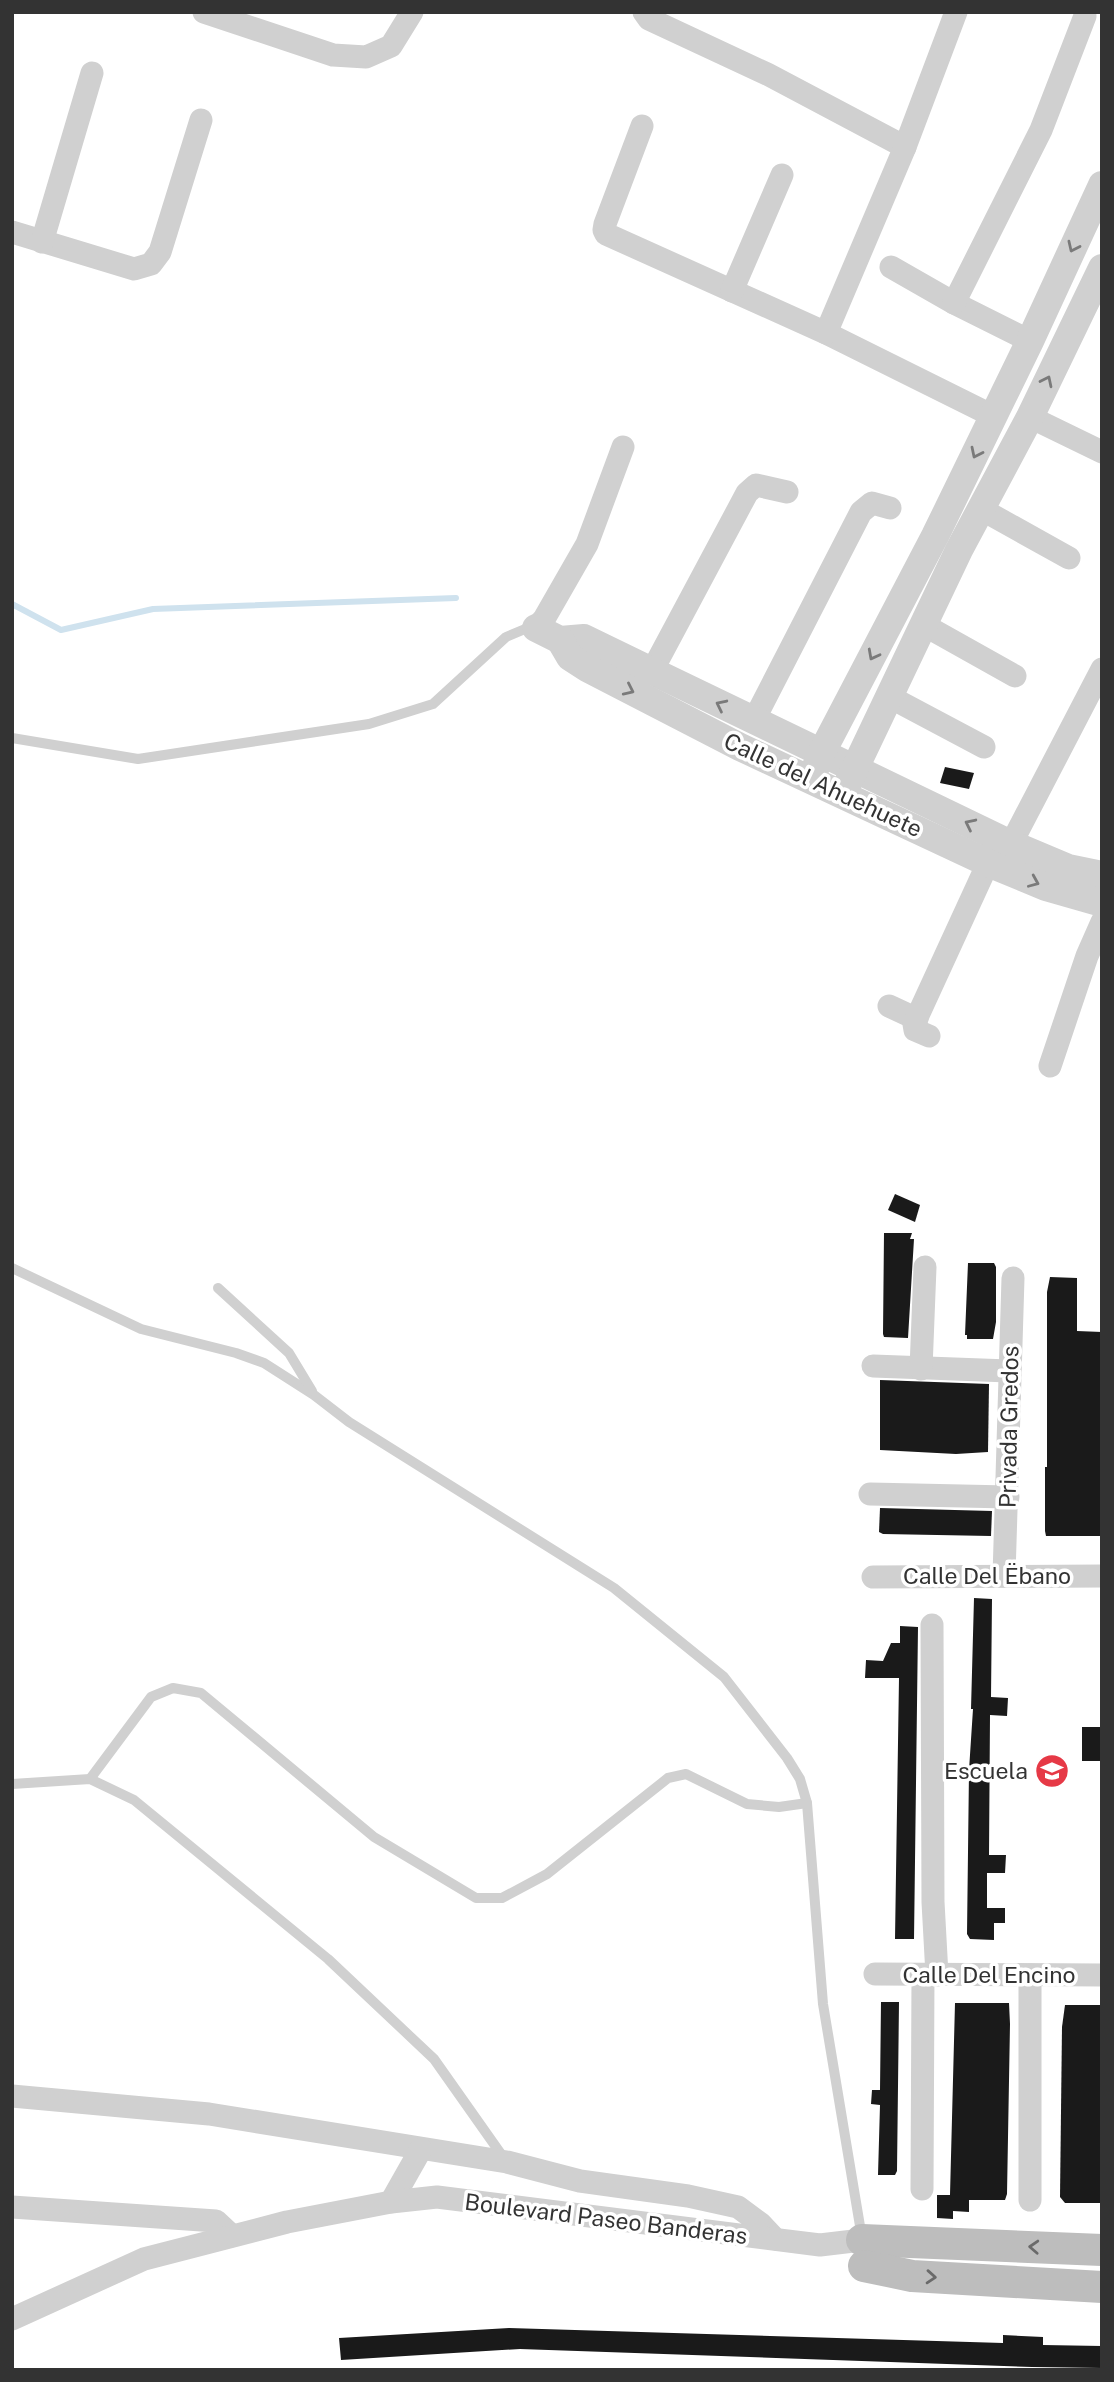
<svg xmlns="http://www.w3.org/2000/svg" width="1114" height="2382" font-family="'Public Sans',sans-serif">
	<rect width="100%" height="100%" fill="#fff"/>
	<g fill="none" stroke-linecap="round" stroke-linejoin="round">
		<path stroke="#cfe2ee" stroke-width="6" d="M12 604 61 630 153 609 456 598"/>
	</g>
	<g fill="#1a1a1a">
		<path d="M945 767 974 773 969 789 940 783Z"/>
		<path d="M895 1194 920 1205 915 1222 888 1210Z"/>
		<path d="M884 1233H912L910 1239H914L908 1338 884 1337 883 1334Z"/>
		<path d="M968 1263H994L996 1267V1322L993 1339H967V1335H965Z"/>
		<path d="M1050 1277 1077 1278V1331L1102 1332V1536H1046L1045 1531V1467H1047V1292Z"/>
		<path d="M880 1380 989 1384 988 1452 956 1454 880 1450Z"/>
		<path d="M880 1508 992 1511 991 1536 883 1534 879 1532Z"/>
		<path d="M974 1598 992 1599 991 1697 1008 1698 1007 1716 990 1715 989 1855H1006L1005 1873H987V1908H1005V1923H994V1940L970 1939 967 1934 969 1770 973 1709H971Z"/>
		<path d="M900 1626 918 1627 914 1939H895L899 1678H865L866 1660 883 1661 891 1643H900Z"/>
		<rect x="1082" y="1727" width="20" height="34"/>
		<path d="M881 2002H899L897 2171 895 2175H878L880 2105 871 2104 872 2090H880Z"/>
		<path d="M955 2003H1009L1010 2024 1007 2194 1005 2200H969V2212L953 2211V2219L937 2218V2195H950Z"/>
		<path d="M1065 2005H1102V2203H1065L1060 2197 1062 2027Z"/>
		<path d="M509 2328 1003 2343V2335L1043 2337V2345L1102 2346V2368L1032 2367 520 2349 341 2360 339 2338Z"/>
	</g>
	<g fill="none" stroke-linecap="round" stroke-linejoin="round">
		<g stroke="#d0d0d0" stroke-width="10">
			<path d="M12 738 138 759 369 724 433 704 506 637 525 629 536 628"/>
			<path d="M12 1268 141 1329 236 1353 264 1363 314 1395 349 1422 614 1588 724 1677 787 1758 800 1779 807 1803 823 2004 862 2238"/>
			<path d="M218 1288 289 1353 312 1391"/>
			<path d="M90 1779 151 1697 173 1688 201 1693 374 1837 476 1898H502L547 1874 668 1778 686 1774 747 1804 779 1807 807 1803"/>
			<path d="M12 1784 90 1779 134 1800 328 1959 434 2059 506 2161"/>
		</g>
		<g stroke="#d0d0d0" stroke-width="23">
			<path d="M204 12 333 55 366 57 391 46 412 12"/>
			<path d="M644 12 649 19 767 74 905 147"/>
			<path d="M642 126 605 224 604 230 606 234 826 333 993 416"/>
			<path d="M12 232 134 269 151 264 160 252 201 120"/>
			<path d="M42 242 92 73"/>
			<path d="M891 267 954 303 1030 341"/>
			<path d="M732 291 782 175"/>
			<path d="M954 303 1041 130 1085 16"/>
			<path d="M826 333 905 147 956 12"/>
			<path d="M1030 417 1102 452"/>
			<path d="M981 509 1069 558"/>
			<path d="M924 625 1015 676"/>
			<path d="M536 628 544 619 587 544 623 447"/>
			<path d="M652 671 747 493 756 485 787 492"/>
			<path d="M888 696 984 747"/>
			<path d="M754 720 861 512 872 503 890 508"/>
			<path d="M1011 844 1102 669"/>
			<path d="M889 1006 917 1019"/>
			<path d="M929 1036 915 1030 914 1024 988 863"/>
			<path d="M1050 1066 1087 956 1102 922"/>
			<path d="M873 1366 1009 1371"/>
			<path d="M921 1369 925 1267"/>
			<path d="M870 1494 1008 1497"/>
			<path d="M1004 1576 1013 1278"/>
			<path d="M873 1577 1102 1576"/>
			<path d="M932 1625 933 1902 937 1975"/>
			<path d="M875 1974 1102 1975"/>
			<path d="M1030 1975V2200"/>
			<path d="M12 2096 209 2114 507 2162 580 2181 688 2196 738 2207 761 2224 775 2239"/>
			<path d="M922 2189 923 1975"/>
			<path d="M391 2202 421 2149"/>
			<path d="M12 2207 216 2221 232 2236"/>
			<path d="M12 2319 144 2259 287 2222 391 2202 437 2197 820 2245 862 2240"/>
		</g>
		<g stroke="#d0d0d0" stroke-width="28">
			<path d="M536 628 560 640 584 638 652 671 1011 844 1068 868 1102 875"/>
			<path d="M560 640 570 657 587 668 740 747 988 863 1046 887 1102 903"/>
			<path d="M811 779 822 752 935 536 1030 341 1102 185"/>
			<path d="M847 785 959 550 1030 417 1102 268"/>
		</g>
		<g stroke="#bdbdbd" stroke-width="32">
			<path d="M862 2240 1102 2250"/>
			<path d="M864 2266 912 2276 1102 2287"/>
		</g>
	</g>
	<defs><path id="oneway-chevron" d="M-2-3.5L2.5 0L-2 3.5" fill="none" stroke-width="1.6" stroke-linecap="round" stroke-linejoin="round" transform="scale(1.75)"/></defs>
	<g stroke="#7a7a7a">
		<use href="#oneway-chevron" transform="translate(1073 247) rotate(115)"/>
		<use href="#oneway-chevron" transform="translate(1047 381) rotate(-64)"/>
		<use href="#oneway-chevron" transform="translate(976 453) rotate(116)"/>
		<use href="#oneway-chevron" transform="translate(873 655) rotate(118)"/>
		<use href="#oneway-chevron" transform="translate(629 690) rotate(25)"/>
		<use href="#oneway-chevron" transform="translate(721 705) rotate(-154)"/>
		<use href="#oneway-chevron" transform="translate(970 824) rotate(-154)"/>
		<use href="#oneway-chevron" transform="translate(1034 882) rotate(23)"/>
	</g>
	<g stroke="#6a6a6a">
		<use href="#oneway-chevron" transform="translate(1034 2247) rotate(-177)"/>
		<use href="#oneway-chevron" transform="translate(931 2277) rotate(4)"/>
	</g>
	<defs>
		<g id="school-disc" transform="scale(1.75)"><circle r="9.5" fill="#e63946" stroke="#fff"/><path d="M0-5L7-2L0 1L-7-2ZM-4 1L0 2.5L4 1V4Q0 6-4 4Z" fill="#fff"/></g>
	</defs>
	<g fill-rule="evenodd">
		<use href="#school-disc" x="1052" y="1771"/>
	</g>
	<g text-anchor="middle" stroke-width="7" stroke-linejoin="round" paint-order="stroke">
		<g font-size="23" fill="#333" stroke="#fff">
			<text transform="translate(823 785) rotate(25)" y="8">Calle del Ahuehuete</text>
			<text transform="translate(1009 1427) rotate(-89)" y="8">Privada Gredos</text>
			<text x="987" y="1584">Calle Del Ëbano</text>
			<text x="989" y="1983">Calle Del Encino</text>
			<text transform="translate(606 2219) rotate(7)" y="8">Boulevard Paseo Banderas</text>
		</g>
		<g font-size="23" fill="#333" stroke="#fff" text-anchor="end">
			<text x="1028" y="1779">Escuela</text>
		</g>
	</g>
	<rect width="1114" height="2382" fill="none" stroke="#333333" stroke-width="28"/>
</svg>
